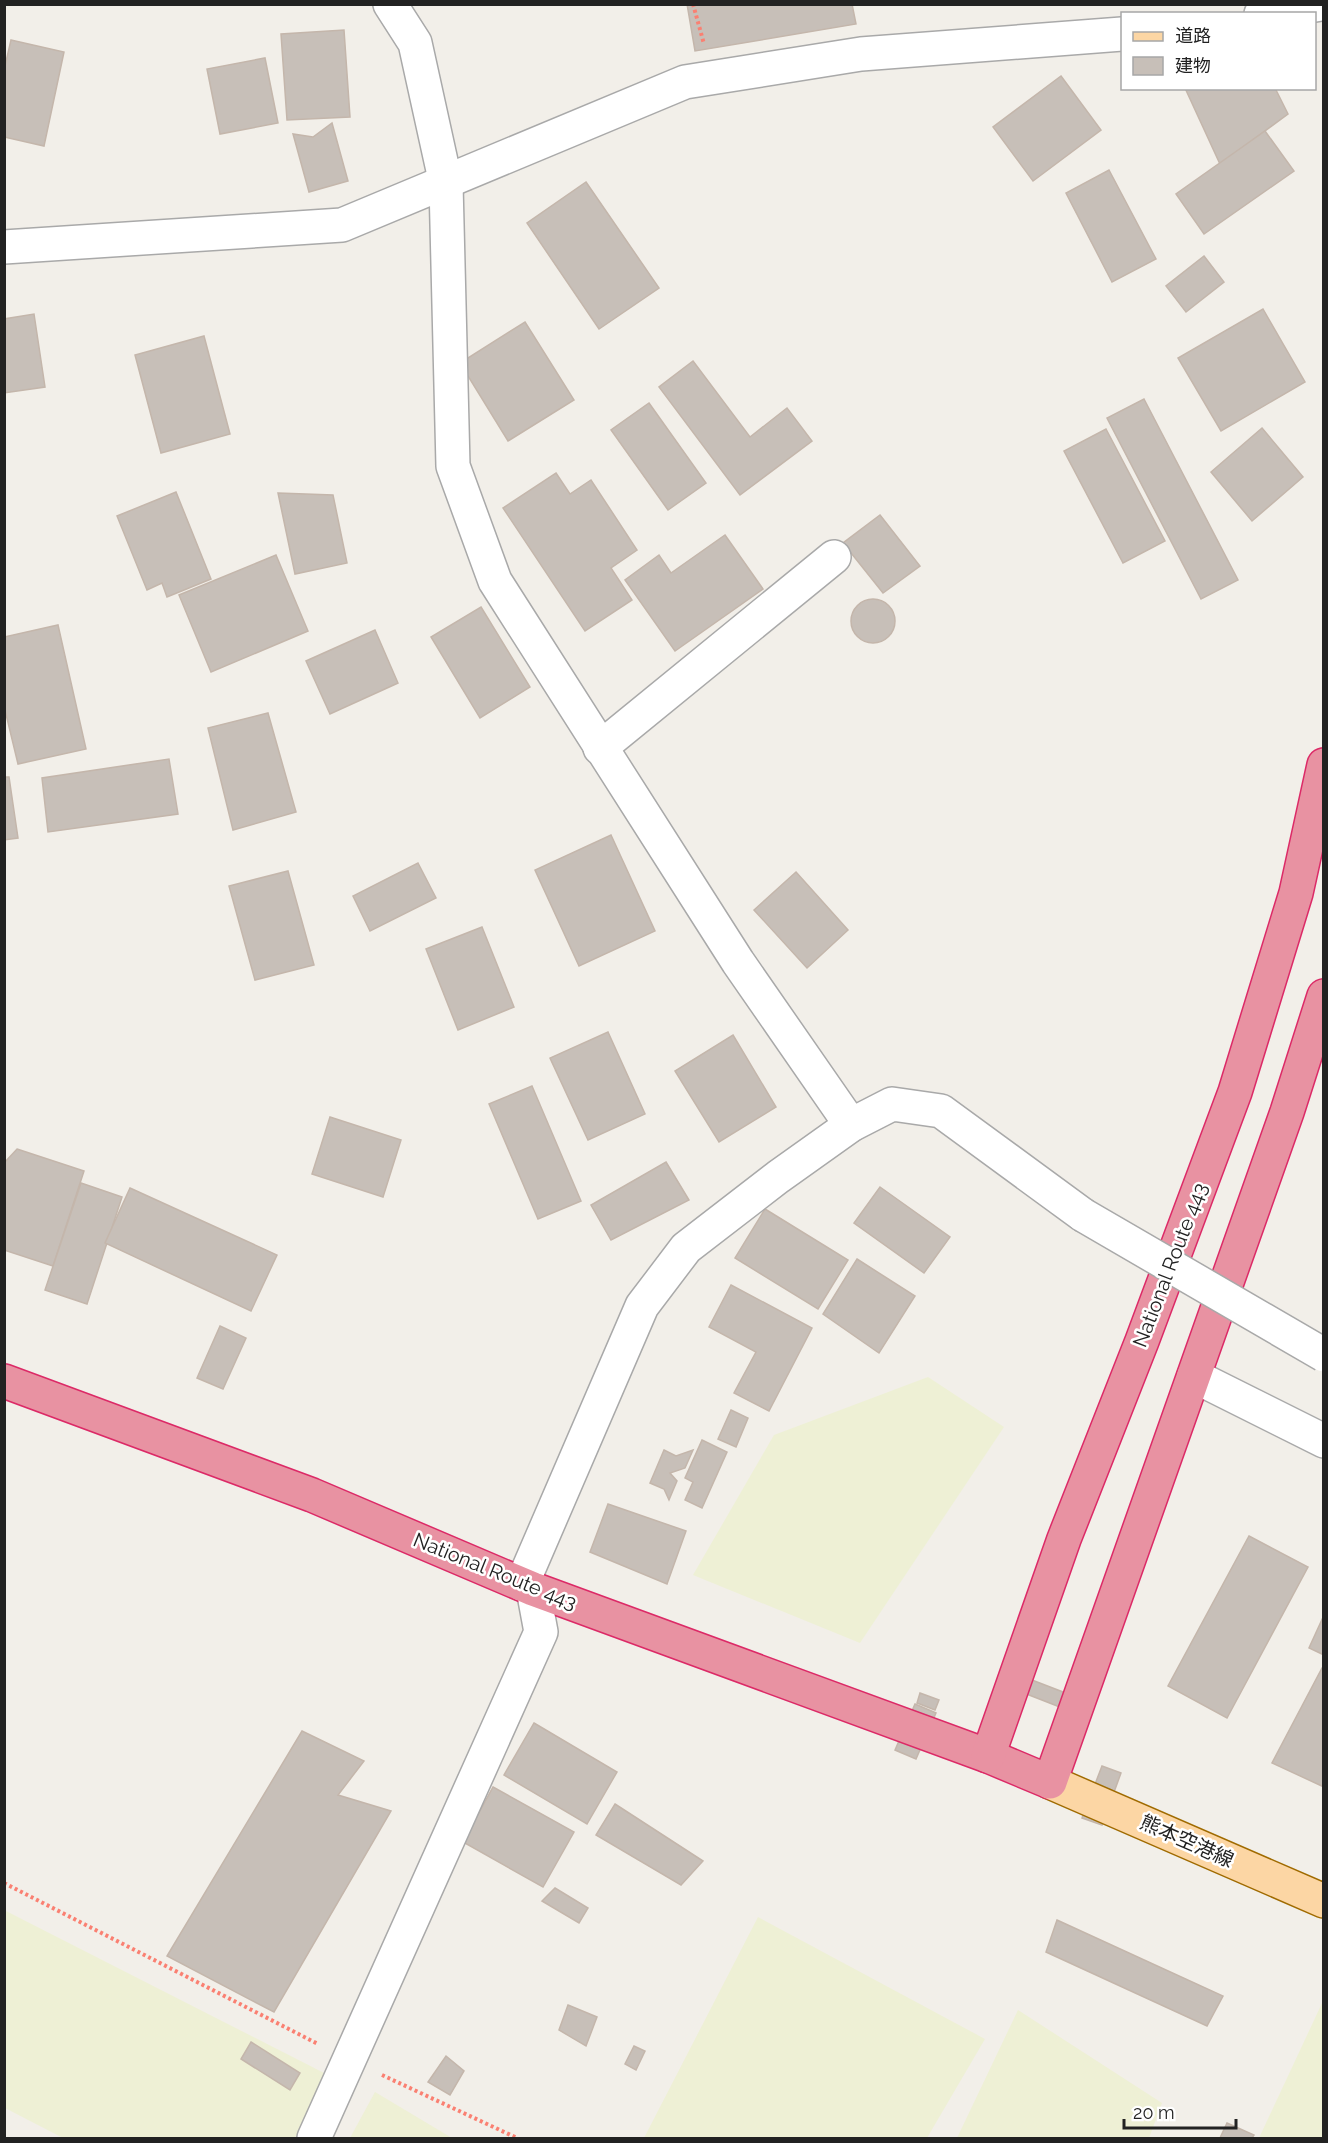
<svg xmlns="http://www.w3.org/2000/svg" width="1328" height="2143" font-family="Raleway,'Noto Sans JP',sans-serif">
	<rect width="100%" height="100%" fill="#f2efe9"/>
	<g fill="#eef0d5">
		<path d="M928 1377 1004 1427 860 1643 693 1575 774 1435Z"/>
		<path d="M4 1910 328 2075 295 2138H63L5 2108Z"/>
		<path d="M758 1917 985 2039 927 2138H644Z"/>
		<path d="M1323 2001V2138H1259Z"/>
		<path d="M1018 2010 1162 2103 1149 2138H957Z"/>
		<path d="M375 2092 452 2138H350Z"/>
	</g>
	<g fill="#c7bfb8" stroke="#c4b6ab" stroke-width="1.5">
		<path d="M687 4H852L856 24 695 51Z"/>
		<path d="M344 30 350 117 287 120 281 34Z"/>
		<path d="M11 40 64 52 44 146 4 137V70Z"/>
		<path d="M265 58 278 123 220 134 207 69Z"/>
		<path d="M1061 76 1101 130 1033 181 993 127Z"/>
		<path d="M1185 88H1275L1288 114 1220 164Z"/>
		<path d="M332 123 348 181 309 192 293 134 313 137Z"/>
		<path d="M1265 131 1294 171 1204 234 1176 194Z"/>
		<path d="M1109 170 1156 259 1112 282 1066 193Z"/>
		<path d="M586 182 659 288 599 329 527 223Z"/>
		<path d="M1204 256 1224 282 1186 312 1166 286Z"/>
		<path d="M1263 309 1305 382 1221 431 1178 358Z"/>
		<path d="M34 314 45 387 4 393V319Z"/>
		<path d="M525 322 574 400 508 441 460 363Z"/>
		<path d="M204 336 230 434 161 453 135 355Z"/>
		<path d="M693 361 750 437 787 408 812 441 740 495 659 387Z"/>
		<path d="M1144 399 1238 580 1201 599 1107 418Z"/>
		<path d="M649 403 706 483 668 510 611 430Z"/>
		<path d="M1262 428 1303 477 1252 521 1211 472Z"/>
		<path d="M1106 429 1165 541 1123 563 1064 451Z"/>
		<path d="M556 473 570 494 591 480 637 550 611 568 632 600 585 631 503 508Z"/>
		<path d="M176 492 211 579 167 597 162 583 147 590 117 516Z"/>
		<path d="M278 493 333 495 347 563 295 574Z"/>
		<path d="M880 515 920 566 883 593 843 543Z"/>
		<path d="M725 535 763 589 675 651 625 580 659 555 671 573Z"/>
		<path d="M276 555 308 631 211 672 179 595Z"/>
		<circle cx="873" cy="621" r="22"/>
		<path d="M481 607 530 687 480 718 431 637Z"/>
		<path d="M58 625 86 749 18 764 4 706V637Z"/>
		<path d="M375 630 398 683 330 714 306 661Z"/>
		<path d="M268 713 296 812 233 830 208 728Z"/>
		<path d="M169 759 178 814 48 832 42 778Z"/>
		<path d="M4 777H9L18 838 4 840Z"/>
		<path d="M611 835 655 931 579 966 535 870Z"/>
		<path d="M418 863 436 898 370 931 353 896Z"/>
		<path d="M288 871 314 965 255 980 229 886Z"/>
		<path d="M796 872 848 930 807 968 754 910Z"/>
		<path d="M482 927 514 1007 458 1030 426 949Z"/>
		<path d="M608 1032 645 1114 588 1140 550 1058Z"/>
		<path d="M733 1035 776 1107 719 1142 675 1071Z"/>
		<path d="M532 1086 581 1201 538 1219 489 1104Z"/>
		<path d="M330 1117 401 1140 383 1197 312 1174Z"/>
		<path d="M17 1149 84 1171 53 1266 4 1250V1163Z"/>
		<path d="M666 1162 689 1200 611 1240 591 1205Z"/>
		<path d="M81 1183 122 1197 87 1304 45 1290Z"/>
		<path d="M880 1187 950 1237 924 1273 854 1223Z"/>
		<path d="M130 1188 277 1255 251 1311 105 1243Z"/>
		<path d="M765 1209 848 1260 818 1309 735 1258Z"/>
		<path d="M857 1259 915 1296 879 1353 823 1314Z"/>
		<path d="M731 1285 812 1328 769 1411 734 1393 756 1352 709 1327Z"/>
		<path d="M220 1326 246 1338 223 1389 197 1378Z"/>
		<path d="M731 1410 748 1418 736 1447 718 1439Z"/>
		<path d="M702 1440 727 1452 702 1508 685 1500 693 1482 685 1478Z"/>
		<path d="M664 1450 676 1456 693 1450 685 1468 670 1473 677 1481 669 1500 664 1489 650 1483Z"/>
		<path d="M608 1504 686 1531 667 1584 590 1552Z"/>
		<path d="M1249 1536 1308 1567 1227 1718 1168 1686Z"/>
		<path d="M1324 1615V1655L1309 1648Z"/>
		<path d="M1322 1668H1324V1787L1272 1763Z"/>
		<path d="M1011 1672 1076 1697 1070 1711 1006 1686Z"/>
		<path d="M920 1693 939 1700 935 1710 917 1703Z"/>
		<path d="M915 1704 936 1713 916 1759 895 1750Z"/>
		<path d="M534 1723 617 1772 587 1824 504 1775Z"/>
		<path d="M302 1731 364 1761 338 1795 391 1811 274 2012 167 1956Z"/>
		<path d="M1102 1766 1121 1773 1102 1825 1082 1818Z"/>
		<path d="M493 1787 574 1832 543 1887 463 1842Z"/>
		<path d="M615 1804 703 1861 681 1885 596 1835Z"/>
		<path d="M555 1888 588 1908 579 1923 542 1901Z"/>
		<path d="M1057 1920 1223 1996 1207 2026 1046 1952Z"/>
		<path d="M568 2005 597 2017 586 2046 559 2030Z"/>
		<path d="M251 2042 300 2073 290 2090 241 2059Z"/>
		<path d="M634 2046 645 2051 636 2070 625 2064Z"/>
		<path d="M446 2056 464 2071 450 2095 428 2082Z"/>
		<path d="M1227 2123 1254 2135 1252 2138H1220Z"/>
	</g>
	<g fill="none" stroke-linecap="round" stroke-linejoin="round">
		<g stroke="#a9a9a9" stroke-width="36">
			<g id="minor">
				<path d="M390 4 415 43 446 184 453 466 495 581 738 962 851 1125"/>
				<path d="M1261 14 1321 4"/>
				<path d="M4 247 342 225 685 82 861 54 1122 34"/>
				<path d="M600 748 834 557"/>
				<path d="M1194 1376 1324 1441"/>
				<path d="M522 1584 642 1306 686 1248 778 1177 851 1125 892 1104 941 1111 1083 1215"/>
				<path d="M314 2138 541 1632 533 1589"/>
			</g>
		</g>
		<g stroke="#a06b00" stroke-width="36">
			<path id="major" d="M1050 1782 1324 1901"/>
		</g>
		<g stroke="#dc2a67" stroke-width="36">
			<g id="highway">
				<path d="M4 1381 312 1495 533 1589 988 1756 1050 1782 1287 1112 1324 996"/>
				<path d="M988 1756 1064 1539 1142 1341 1235 1092 1296 893 1324 765"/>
			</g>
		</g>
		<g stroke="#fa8072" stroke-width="4" stroke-dasharray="3 3" stroke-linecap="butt">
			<path d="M693 4 704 44"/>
			<path d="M4 1883 318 2044"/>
			<path d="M382 2075 517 2138"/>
		</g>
		<use href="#minor" stroke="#fff" stroke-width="33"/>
		<use href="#major" stroke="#fcd6a4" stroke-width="33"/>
		<use href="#highway" stroke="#e892a2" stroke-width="33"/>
		<g stroke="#a9a9a9" stroke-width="36" stroke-linecap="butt">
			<path id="minor-bridge" d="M1083 1215 1324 1355"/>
		</g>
		<use href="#minor-bridge" stroke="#fff" stroke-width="33"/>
	</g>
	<g text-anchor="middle" stroke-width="5" stroke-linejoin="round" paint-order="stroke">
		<g font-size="20" fill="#222" stroke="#fff">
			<text transform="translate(1170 1265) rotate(-69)" y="7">National Route 443</text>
			<text transform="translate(495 1571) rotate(22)" y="7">National Route 443</text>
			<text transform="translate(1187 1841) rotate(24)" y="7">熊本空港線</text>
		</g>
	</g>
	<rect width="1328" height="2143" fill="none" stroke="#222222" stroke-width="12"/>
	<rect x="1121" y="12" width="195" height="78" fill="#ffffff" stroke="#a7a7a7" stroke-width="1.5"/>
	<rect x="1133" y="32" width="30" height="9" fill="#fcd6a4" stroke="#a7a7a7" stroke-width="1.5"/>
	<text x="1175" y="42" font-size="18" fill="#222222">道路</text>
	<rect x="1133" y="57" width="30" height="18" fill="#c7bfb8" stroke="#a7a7a7" stroke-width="1.5"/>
	<text x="1175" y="72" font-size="18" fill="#222222">建物</text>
	<path d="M1124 2119v9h112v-9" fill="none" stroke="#222222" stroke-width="3"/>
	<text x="1133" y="2119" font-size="18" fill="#222222" stroke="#ffffff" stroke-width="4.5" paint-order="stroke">20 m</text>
</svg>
